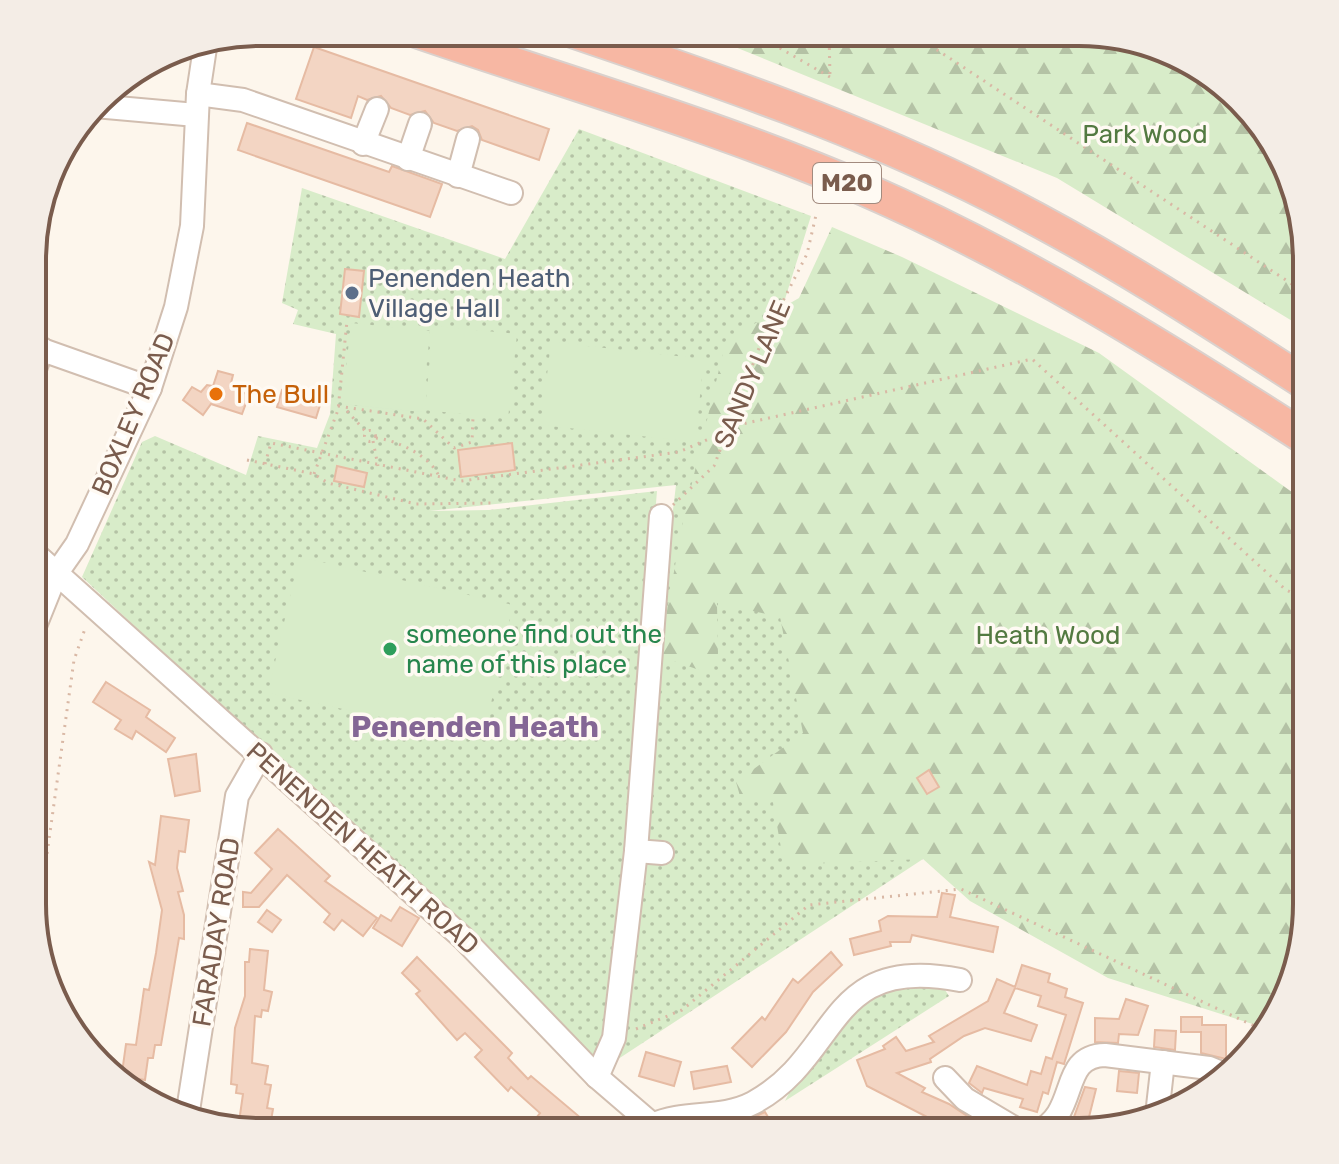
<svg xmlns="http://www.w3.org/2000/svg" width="1339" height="1164" font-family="Rubik,sans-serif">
	<defs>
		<pattern id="grass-dots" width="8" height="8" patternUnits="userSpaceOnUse" patternTransform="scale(2)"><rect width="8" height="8" fill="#d8ecc9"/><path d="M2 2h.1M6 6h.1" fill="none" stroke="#b4c2a5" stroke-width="1.8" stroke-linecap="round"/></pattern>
		<pattern id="forest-firs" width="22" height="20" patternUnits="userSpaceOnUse" patternTransform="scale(2)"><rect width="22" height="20" fill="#d8ecc9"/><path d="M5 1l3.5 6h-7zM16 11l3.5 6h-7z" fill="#b4c2a5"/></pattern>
	</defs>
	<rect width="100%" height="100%" fill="#fdf6ec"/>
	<g fill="url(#grass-dots)" fill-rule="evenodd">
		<path d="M579 129 811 216 733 465 923 859 606 1067 82 577 142 442 155 436 246 475 258 436 317 448 330 414 336 334 293 324 298 310 282 303 302 188 505 259ZM676 485 619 957 657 491 489 510 429 511Z"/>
		<path d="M900 981 941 984 949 996 785 1101 799 1073 858 1003Z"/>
	</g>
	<g fill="url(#forest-firs)">
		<path d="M698 32 1094 33 1179 55 1240 99 1289 173 1306 245 1307 330 1057 178Z"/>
		<path d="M832 227 902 257 1099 353 1307 503V904L1289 991 1265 1028 1108 978 970 901 923 859 784 865 772 797 742 803 736 782 803 733 780 617 717 603 718 657 705 672 659 656 683 521 726 340 799 298Z"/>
	</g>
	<g fill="#d8ecc9">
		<path d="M351 323 430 331 422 412 342 404Z"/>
		<path d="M433 326 517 334 508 419 425 410Z"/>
		<path d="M551 342 704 359 695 442 541 425Z"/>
		<path d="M299 557 513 605 483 739 268 693Z"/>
	</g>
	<g fill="#f3d5c3" stroke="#e6bba3" stroke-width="2">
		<path d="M314 47 549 129 539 160 482 140 478 130 472 126 457 131 434 123 425 111 410 115 391 108 381 96 367 100 358 96 351 118 296 99Z"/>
		<path d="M247 123 389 172 392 166 442 184 430 217 238 150Z"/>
		<path d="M345 269 364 271 359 317 340 314Z"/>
		<path d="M218 371 233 375 230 387 249 395 242 414 211 404 203 415 183 400 192 387 201 392 207 385 213 386Z"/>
		<path d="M282 390 321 402 316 418 277 407Z"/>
		<path d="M512 443 515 470 461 477 458 450Z"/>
		<path d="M337 466 367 473 364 487 334 481Z"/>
		<path d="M106 682 150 710 146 717 175 738 166 752 136 731 132 739 115 729 121 720 93 702Z"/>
		<path d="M196 754 200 791 175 796 168 759Z"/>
		<path d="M929 770 939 787 927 794 917 778Z"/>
		<path d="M161 816 189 820 185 852 179 851 177 868 183 891 178 892 184 915V939L179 938 161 1045H155L153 1058H148L145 1080 139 1079 137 1091 121 1080 126 1044 136 1045 144 989 149 990 156 953 162 910 149 862 155 865Z"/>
		<path d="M278 829 330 876 325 881 377 918 363 936 342 920 334 930 324 922 330 914 287 875 259 907H243V892L251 893 272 869 255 853Z"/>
		<path d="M942 893 955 895 950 917 998 927 993 952 912 935 910 942H890L891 946 854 955 850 939 881 931 879 921 888 916 937 917Z"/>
		<path d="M400 907 419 918 402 946 373 928 381 915 391 921Z"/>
		<path d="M267 910 281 920 272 932 258 922Z"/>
		<path d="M250 949 268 951 264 990 272 992 268 1011 262 1010 261 1017 255 1016 252 1063 268 1066 265 1084 271 1085 267 1108 273 1109 269 1132 243 1128 244 1122H239L243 1094 236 1093 237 1085 231 1084 235 1028 245 996V962H249Z"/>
		<path d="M831 952 842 965 813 992 786 1032 752 1067 732 1048 762 1017 765 1020 793 979 798 983Z"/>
		<path d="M417 957 512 1053 508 1058 528 1079 531 1076 588 1124 581 1132H563L550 1122 543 1132H525L540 1113 511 1087 508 1091 475 1057 482 1050 465 1033 457 1040 416 994 420 991 402 973Z"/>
		<path d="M1022 965 1050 974 1048 982 1067 989 1065 997 1083 1003 1064 1064 1057 1062 1048 1094 1043 1092 1037 1112 1020 1107 1023 1099 984 1088 982 1093 969 1083 977 1066 1027 1085 1031 1071 1041 1074 1046 1057 1052 1059 1066 1015 1038 1006 1041 996 1015 988 1004 1013 1037 1025 1031 1041 985 1028 964 1036 930 1059 931 1062 897 1073 925 1088 922 1092 949 1104 991 1132H956L867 1086 857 1060 885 1049 883 1046 896 1037 906 1051 934 1042 929 1036 988 1001 997 979 1015 987Z"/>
		<path d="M1126 999 1148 1006 1138 1035 1119 1034 1118 1043 1095 1042V1018L1119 1019Z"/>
		<path d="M1181 1017H1202V1025H1226V1059L1201 1053V1032H1181Z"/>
		<path d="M1155 1030 1176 1031 1175 1050 1154 1047Z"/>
		<path d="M646 1052 681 1062 674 1086 639 1076Z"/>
		<path d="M727 1066 731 1082 694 1089 691 1072Z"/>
		<path d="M1119 1071 1139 1073 1137 1093 1117 1091Z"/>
		<path d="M1085 1087 1096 1089 1086 1129 1071 1125Z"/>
		<path d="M765 1112 777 1132H733L752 1122 750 1119Z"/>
	</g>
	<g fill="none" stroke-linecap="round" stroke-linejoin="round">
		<g stroke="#d1beb0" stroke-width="26">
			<g id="minor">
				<path d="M198 94 243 100 511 193"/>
				<path d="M95 106 196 115"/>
				<path d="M363 144 377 109"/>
				<path d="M408 159 420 124"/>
				<path d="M458 176 468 139"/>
				<path d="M34 347 150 388"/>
				<path d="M34 372 42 349"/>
				<path d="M33 552 463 938 597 1077 661 1132"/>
				<path d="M33 631 56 574 77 544 150 388 176 307 192 226 198 94 206 41"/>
				<path d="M636 851 662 853"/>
				<path d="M597 1077 614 1038 636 851 661 516"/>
				<path d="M945 1078 965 1099 1021 1132"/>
				<path d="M1157 1115 1163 1062"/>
				<path d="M187 1117 237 796 261 754"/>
				<path d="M652 1125C685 1110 720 1120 753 1103 842 1055 825 953 960 980"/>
				<path d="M1037 1132C1080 1113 1058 1056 1105 1055L1209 1068 1226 1075"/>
			</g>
		</g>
		<g stroke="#dad1cd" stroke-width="36">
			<g id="highway">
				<path d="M419 32C568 83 720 127 864 189 1020 257 1164 347 1307 439"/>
				<path d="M575 32C717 80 860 129 994 197 1103 252 1205 318 1307 384"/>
			</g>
		</g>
		<g stroke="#d9b8a5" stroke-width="3" stroke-dasharray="2 6" stroke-linecap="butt">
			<path d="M752 32 830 77"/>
			<path d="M829 32 830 77"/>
			<path d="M910 32 1307 294"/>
			<path d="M338 406 423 419 454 448 472 442 473 417"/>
			<path d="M347 411 366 432"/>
			<path d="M730 425 759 348 807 254 816 215"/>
			<path d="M729 427 1032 359 1286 590 1307 599"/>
			<circle cx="370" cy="436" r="5.5"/>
			<path d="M376 438C397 440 433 457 440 479"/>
			<path d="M373 441 378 466"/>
			<path d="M247 460 314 474 328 483 416 504 495 503"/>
			<path d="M265 464 271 443 461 481 679 452 727 431"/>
			<path d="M314 474 338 410 347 321"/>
			<path d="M673 505 714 466 727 432"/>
			<path d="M36 933 74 660 86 626"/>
			<path d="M636 1029 682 1010 809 905 961 889 1263 1030"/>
		</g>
		<use href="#minor" stroke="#fff" stroke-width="22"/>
		<use href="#highway" stroke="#f7b7a3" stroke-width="32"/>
	</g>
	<circle fill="#5c6f8a" stroke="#fffaf3" stroke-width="3" cx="352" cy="293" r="8"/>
	<circle fill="#e8710a" stroke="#fffaf3" stroke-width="3" cx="216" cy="394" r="8"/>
	<circle fill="#2e9e5b" stroke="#fffaf3" stroke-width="3" cx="390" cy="649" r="8"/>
	<g text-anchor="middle" stroke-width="7" stroke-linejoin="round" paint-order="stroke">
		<rect fill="#fffaf3" stroke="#a28b7f" stroke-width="2" x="813" y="163" width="68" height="40" rx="6"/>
		<g font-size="24" font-weight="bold" fill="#7a5c4d">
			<text x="847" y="191">M20</text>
		</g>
		<g font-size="26" fill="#537a41" stroke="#fffaf3">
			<text x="1145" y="143">Park Wood</text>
			<text x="1048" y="644">Heath Wood</text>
		</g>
		<g font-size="26" fill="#4e5e75" stroke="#fffaf3" text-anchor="start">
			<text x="368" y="287">Penenden Heath<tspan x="368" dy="30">Village Hall</tspan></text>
		</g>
		<g font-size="26" fill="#7a5c4d" stroke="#fffaf3">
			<text transform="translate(752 374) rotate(-67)" y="9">SANDY LANE</text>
			<text transform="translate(133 414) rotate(-67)" y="9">BOXLEY ROAD</text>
			<text transform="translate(363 848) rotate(42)" y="9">PENENDEN HEATH ROAD</text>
			<text transform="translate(216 932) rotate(-81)" y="9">FARADAY ROAD</text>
		</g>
		<g font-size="26" fill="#c56008" stroke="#fffaf3" text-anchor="start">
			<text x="232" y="403">The Bull</text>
		</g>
		<g font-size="26" fill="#27864d" stroke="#fffaf3" text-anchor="start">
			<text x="406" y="643">someone find out the<tspan x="406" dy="30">name of this place</tspan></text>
		</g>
		<g font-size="30" font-weight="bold" fill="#846695" stroke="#fffaf3">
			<text x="475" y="737">Penenden Heath</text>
		</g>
	</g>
	<path d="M0 0H1339V1164H0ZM260 46H1079A214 214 0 0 1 1293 260V904A214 214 0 0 1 1079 1118H260A214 214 0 0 1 46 904V260A214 214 0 0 1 260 46Z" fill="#f4ede6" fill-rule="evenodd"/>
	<path fill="none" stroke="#7a5c4d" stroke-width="4" d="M260 46H1079A214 214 0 0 1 1293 260V904A214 214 0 0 1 1079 1118H260A214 214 0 0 1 46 904V260A214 214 0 0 1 260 46Z"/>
</svg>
